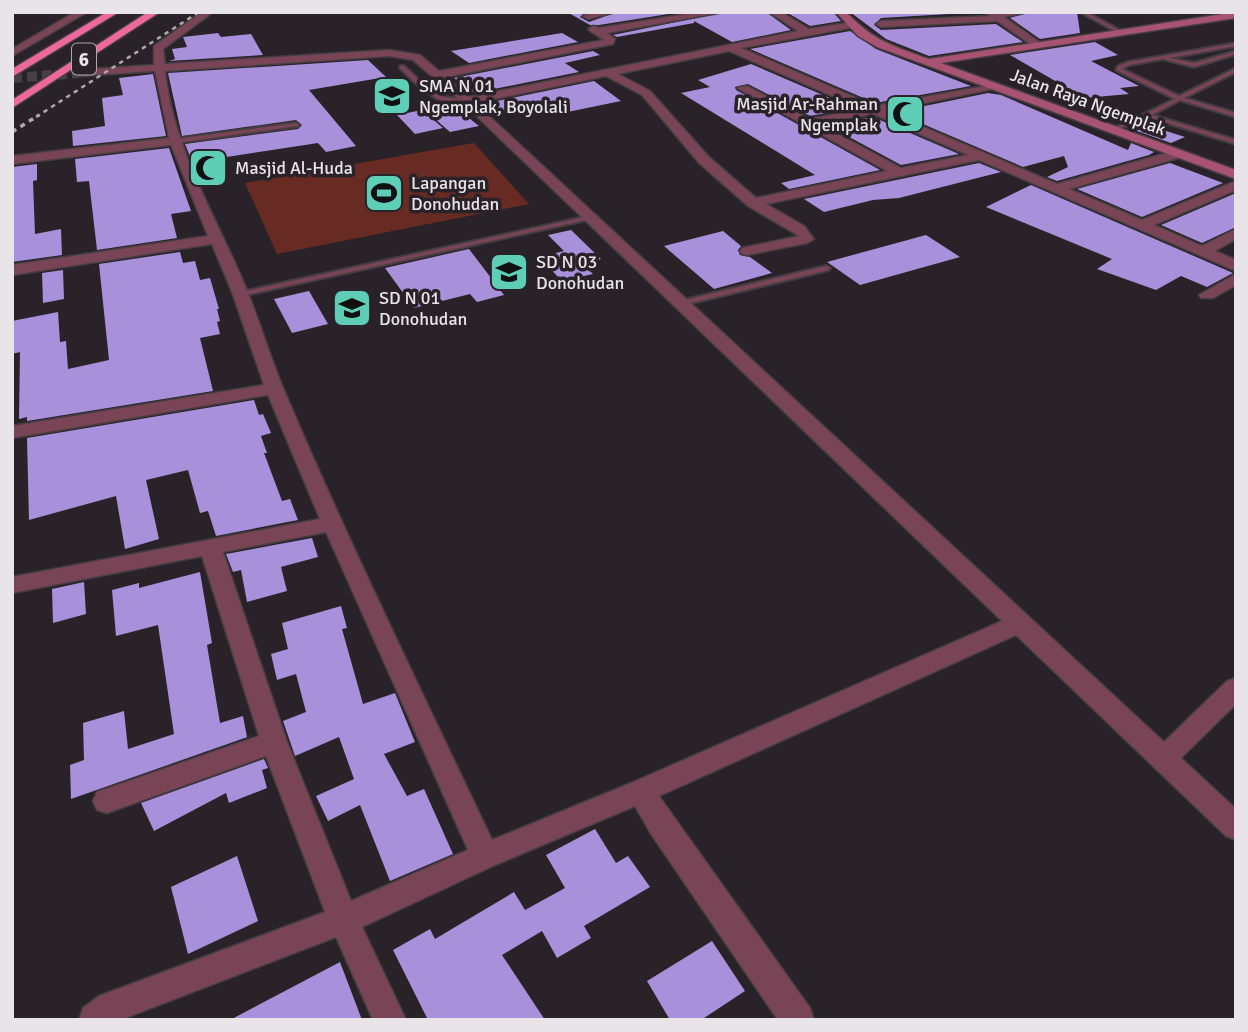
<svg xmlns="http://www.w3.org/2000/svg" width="1248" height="1032" font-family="Signika,sans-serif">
	<rect width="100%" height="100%" fill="#292228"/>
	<path fill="#672b24" d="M474 143 529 204 277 254 245 183Z"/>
	<g fill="#a890db">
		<path d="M567 12H585L580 17 589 22 617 12H681L599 25H590Z"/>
		<path d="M725 12H766L791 30 732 42 694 21V23L617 37 613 35Z"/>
		<path d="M786 12H833L841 21 810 26Z"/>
		<path d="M850 12H983L881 18 874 25 881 30 996 24 1023 42 929 56 886 39Z"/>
		<path d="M1030 12H1077L1080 33 1040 39 1010 18Z"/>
		<path d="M850 31 876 49 971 86 875 103 750 49Z"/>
		<path d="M218 33 221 37 251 34 263 55 169 61 175 59 172 49 187 47 183 37Z"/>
		<path d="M562 33 578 42 469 63 451 51Z"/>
		<path d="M1095 42 1118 55 1091 61 1139 86 1120 88 1129 94 1085 98 1010 55Z"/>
		<path d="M593 51 600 55 565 63 579 72 474 93 454 78Z"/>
		<path d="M368 60 386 77 309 90 356 146 326 152 318 143 220 158 224 170 197 174 185 144 298 129 302 125 296 120 182 136 168 73Z"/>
		<path d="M751 64 853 108 810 116 748 84 735 87 736 90 880 170 789 189 781 183 815 175 681 93 710 87 698 80Z"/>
		<path d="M153 74 166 136 73 146 72 131 105 126 102 98 123 95 119 78Z"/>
		<path d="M594 81 621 101 553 115 538 104 499 112 487 103Z"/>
		<path d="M988 93 1001 95 1128 150 1131 143 1154 152 1149 155 1057 181 1047 177 1068 167 1064 156 1023 167 895 112Z"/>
		<path d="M455 107 479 126 450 132 427 112Z"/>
		<path d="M422 110 443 128 415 134 397 115Z"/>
		<path d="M873 117 959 154 901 165 827 125Z"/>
		<path d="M1141 123 1185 137 1171 143 1137 131Z"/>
		<path d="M169 148 191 211 171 214 177 238 97 250 89 181 77 182 75 159Z"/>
		<path d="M979 163 1001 172 899 198 873 200 824 212 804 199Z"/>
		<path d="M1170 163 1223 183 1142 217 1077 189Z"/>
		<path d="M37 164V180L33 181 35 234 61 229 62 255 12 262V167Z"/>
		<path d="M1031 185 1233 273 1207 287 1181 276 1156 290 1097 269 1112 259 986 207Z"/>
		<path d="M1236 193V227L1202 243 1161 225Z"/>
		<path d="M571 230 601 259 583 264 593 274 562 281 539 257 564 251 548 235Z"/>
		<path d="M723 231 741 246 738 250 740 255 750 257 772 273 714 289 664 246Z"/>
		<path d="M926 235 960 257 860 285 827 262Z"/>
		<path d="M469 249 504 295 477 302 470 294 414 308 385 268Z"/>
		<path d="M180 252 183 263 195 261 200 280 210 278 219 309H217L220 321 217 322 220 334 200 338 213 391 27 421V417L19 419 20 352 12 354V321L58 312 60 342 66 341 68 369 109 360 99 264Z"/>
		<path d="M63 270 64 299 43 303 42 273Z"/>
		<path d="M309 291 328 324 292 333 274 299Z"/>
		<path d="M254 400 259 415 263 414 271 433 261 436 267 453H264L282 501 290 499 298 520 216 536 208 511 200 513 188 470 146 480 159 539 125 549 116 496 29 520 27 438Z"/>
		<path d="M312 538 318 557 281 567 287 591 247 602 241 570 233 572 226 554Z"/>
		<path d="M200 572 212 643 207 645 220 723 243 716 247 737 256 734 71 799 70 765 84 760 83 723 124 711 128 749 174 734 158 625 116 636 112 590 139 583V588Z"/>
		<path d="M84 582 86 614 53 623 52 589Z"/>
		<path d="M341 606 347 628 342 629 363 704 395 693 415 742 384 754 407 796 424 789 453 854 390 881 360 805 328 821 316 796 354 779 339 737 295 756 283 721 306 712 296 674 277 680 271 654 288 649 282 623Z"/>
		<path d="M264 759 268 768 262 770 267 788 229 803 226 793 154 831 141 803Z"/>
		<path d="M595 829 616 863 628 856 650 887 584 926 591 938 557 958 542 931 502 955 545 1020H428L393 950 430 929 435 939 514 892 525 910 565 888 546 855Z"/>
		<path d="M237 856 258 921 188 954 171 887Z"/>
		<path d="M712 941 745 991 701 1020H670L647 981Z"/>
		<path d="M340 962 362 1020H230Z"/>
	</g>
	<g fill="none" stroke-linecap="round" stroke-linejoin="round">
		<path stroke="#463f45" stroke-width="10" stroke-dasharray="10 5" stroke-linecap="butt" d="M12 78 79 73"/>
		<g stroke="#443d43" stroke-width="4">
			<g id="service">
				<path d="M1080 12H1086L1121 31 1117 32Z"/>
				<path d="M1236 43V46L1169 58 1194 63 1236 51V54L1194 67 1163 59 1129 65 1122 69 1179 96 1236 68V72L1184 98 1236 113V117L1180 100 1152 115 1236 140V144L1147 117H1142V115L1175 99 1116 70 1118 66 1128 62Z"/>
				<path d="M400 66H404L426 87 440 96 470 101C441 111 419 87 400 68Z"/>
				<path d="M296 123 299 125 298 126 176 143 173 141 176 139Z"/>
				<path d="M1125 123 1130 124 1115 131 1110 130Z"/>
				<path d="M589 216 593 218 591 219 241 296 237 294 241 292Z"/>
				<path d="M826 266 830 268 829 270 679 306 675 304 676 302Z"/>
			</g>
		</g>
		<g stroke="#443d43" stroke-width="3">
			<g id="minor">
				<path d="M75 12H87L12 56V49Z"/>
				<path d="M202 12H213L163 49 165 64 389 50 420 55 439 71 604 40 590 31 588 29 593 26 599 28 699 12H723L607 33 615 39 613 44 446 77 469 97 798 31 769 12H781L809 29 852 22 857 25 855 27 741 48 875 106 996 84 998 86 992 89 886 111 1057 184 1174 151H1182V157L1069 189 1142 220 1236 181V190L1154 225 1202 246 1236 229V239L1215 251 1236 260V271L979 160 766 204 804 226 814 239 807 243 747 255 742 254 740 251 742 248 799 236 748 206 699 163 642 95 606 76 475 103 1164 742 1227 681 1236 678V704L1181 758 1236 809V840L1226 836 1016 635 659 796 810 1008 814 1020H778L651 834 635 806 495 865 362 927 406 1020H373L336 937 120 1020H79L83 1008 99 996 325 912 266 756 107 813 97 810 93 801 97 792 259 736 202 556 12 593V577L320 519 268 395 12 438V426L264 385 232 292 212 244 12 275V265L208 236 171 145 12 164V156L169 138 155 71 79 76 74 73 79 70 154 65V46ZM729 51 862 109 810 119 747 86 737 88 887 171 756 198 709 157 650 91 618 74ZM389 56 413 60 463 103 1002 621 631 783 492 840C420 688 346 537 281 383 269 353 260 323 248 293 219 221 173 150 165 71ZM873 114 968 155 901 168 819 124ZM326 532 468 850 351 901 287 742 223 552Z"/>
				<path d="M593 12H615L588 19 583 16Z"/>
				<path d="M986 12H1028L1004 17 1042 44 1033 46 997 21 881 27 876 24 881 21 990 16Z"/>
				<path d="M1236 274V285L1213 298H1201L1199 295Z"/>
			</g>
		</g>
		<g stroke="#443d43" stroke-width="3">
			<path id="secondary" d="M836 12H846C874 41 893 46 929 59L1236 12V18L941 63 1236 170V179L877 47 858 36Z"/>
		</g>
		<g stroke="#443d43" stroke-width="3">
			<g id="motorway">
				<path d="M107 12H119L12 77V69Z"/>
				<path d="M148 12H160L12 108V100Z"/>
			</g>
		</g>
		<use href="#service" fill="#794456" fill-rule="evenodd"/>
		<use href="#minor" fill="#794456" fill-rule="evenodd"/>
		<use href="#secondary" fill="#a85372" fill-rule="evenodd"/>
		<use href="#motorway" fill="#ed689b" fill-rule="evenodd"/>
		<path stroke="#aea9ad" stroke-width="2.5" stroke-dasharray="4.5 4.5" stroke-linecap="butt" d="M36 117 199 12"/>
		<path stroke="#aea9ad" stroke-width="3.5" stroke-dasharray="5 5" stroke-linecap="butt" d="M12 132 39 115"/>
	</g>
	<defs>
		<g id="school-square" transform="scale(2.0125)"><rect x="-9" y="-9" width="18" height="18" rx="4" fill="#5eceb7" stroke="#292228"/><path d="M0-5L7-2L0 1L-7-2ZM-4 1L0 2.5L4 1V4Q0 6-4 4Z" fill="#111"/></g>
		<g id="mosque-square" transform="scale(2.0125)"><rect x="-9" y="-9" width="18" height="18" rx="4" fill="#5eceb7" stroke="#292228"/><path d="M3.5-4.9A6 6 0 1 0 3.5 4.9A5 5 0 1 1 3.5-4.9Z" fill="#111"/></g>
		<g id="stadium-square" transform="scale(2.0125)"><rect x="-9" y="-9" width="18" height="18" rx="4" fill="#5eceb7" stroke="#292228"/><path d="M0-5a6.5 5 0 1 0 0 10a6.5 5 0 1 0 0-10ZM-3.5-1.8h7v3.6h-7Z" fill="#111"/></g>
	</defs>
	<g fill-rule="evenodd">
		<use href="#school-square" x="392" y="96"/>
		<use href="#mosque-square" x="905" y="114"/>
		<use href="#mosque-square" x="208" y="168"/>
		<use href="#stadium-square" x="384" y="193"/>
		<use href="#school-square" x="509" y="272"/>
		<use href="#school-square" x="352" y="308"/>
	</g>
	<g text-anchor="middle" stroke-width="7" stroke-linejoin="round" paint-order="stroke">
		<g font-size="18" fill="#e8e4e8" stroke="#292228" text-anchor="start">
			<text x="419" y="92">SMA N 01<tspan x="419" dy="21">Ngemplak, Boyolali</tspan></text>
			<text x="878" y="110" text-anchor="end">Masjid Ar-Rahman<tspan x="878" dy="21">Ngemplak</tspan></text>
			<text x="235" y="174">Masjid Al-Huda</text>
			<text x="411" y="189">Lapangan<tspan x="411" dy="21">Donohudan</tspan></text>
			<text x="536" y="268">SD N 03<tspan x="536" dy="21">Donohudan</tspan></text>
			<text x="379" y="304">SD N 01<tspan x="379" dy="21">Donohudan</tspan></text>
		</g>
		<g font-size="18" fill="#e8e4e8" stroke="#292228">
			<text transform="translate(1088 102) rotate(20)" y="6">Jalan Raya Ngemplak</text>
		</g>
		<rect fill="#292228" stroke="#afaaae" stroke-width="2" x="72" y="43.5" width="24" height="31" rx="5"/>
		<g font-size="19" font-weight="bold" fill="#e8e4e8">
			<text x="84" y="66">6</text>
		</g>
	</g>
	<rect width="1248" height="1032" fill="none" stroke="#e8e4e8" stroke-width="28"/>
</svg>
